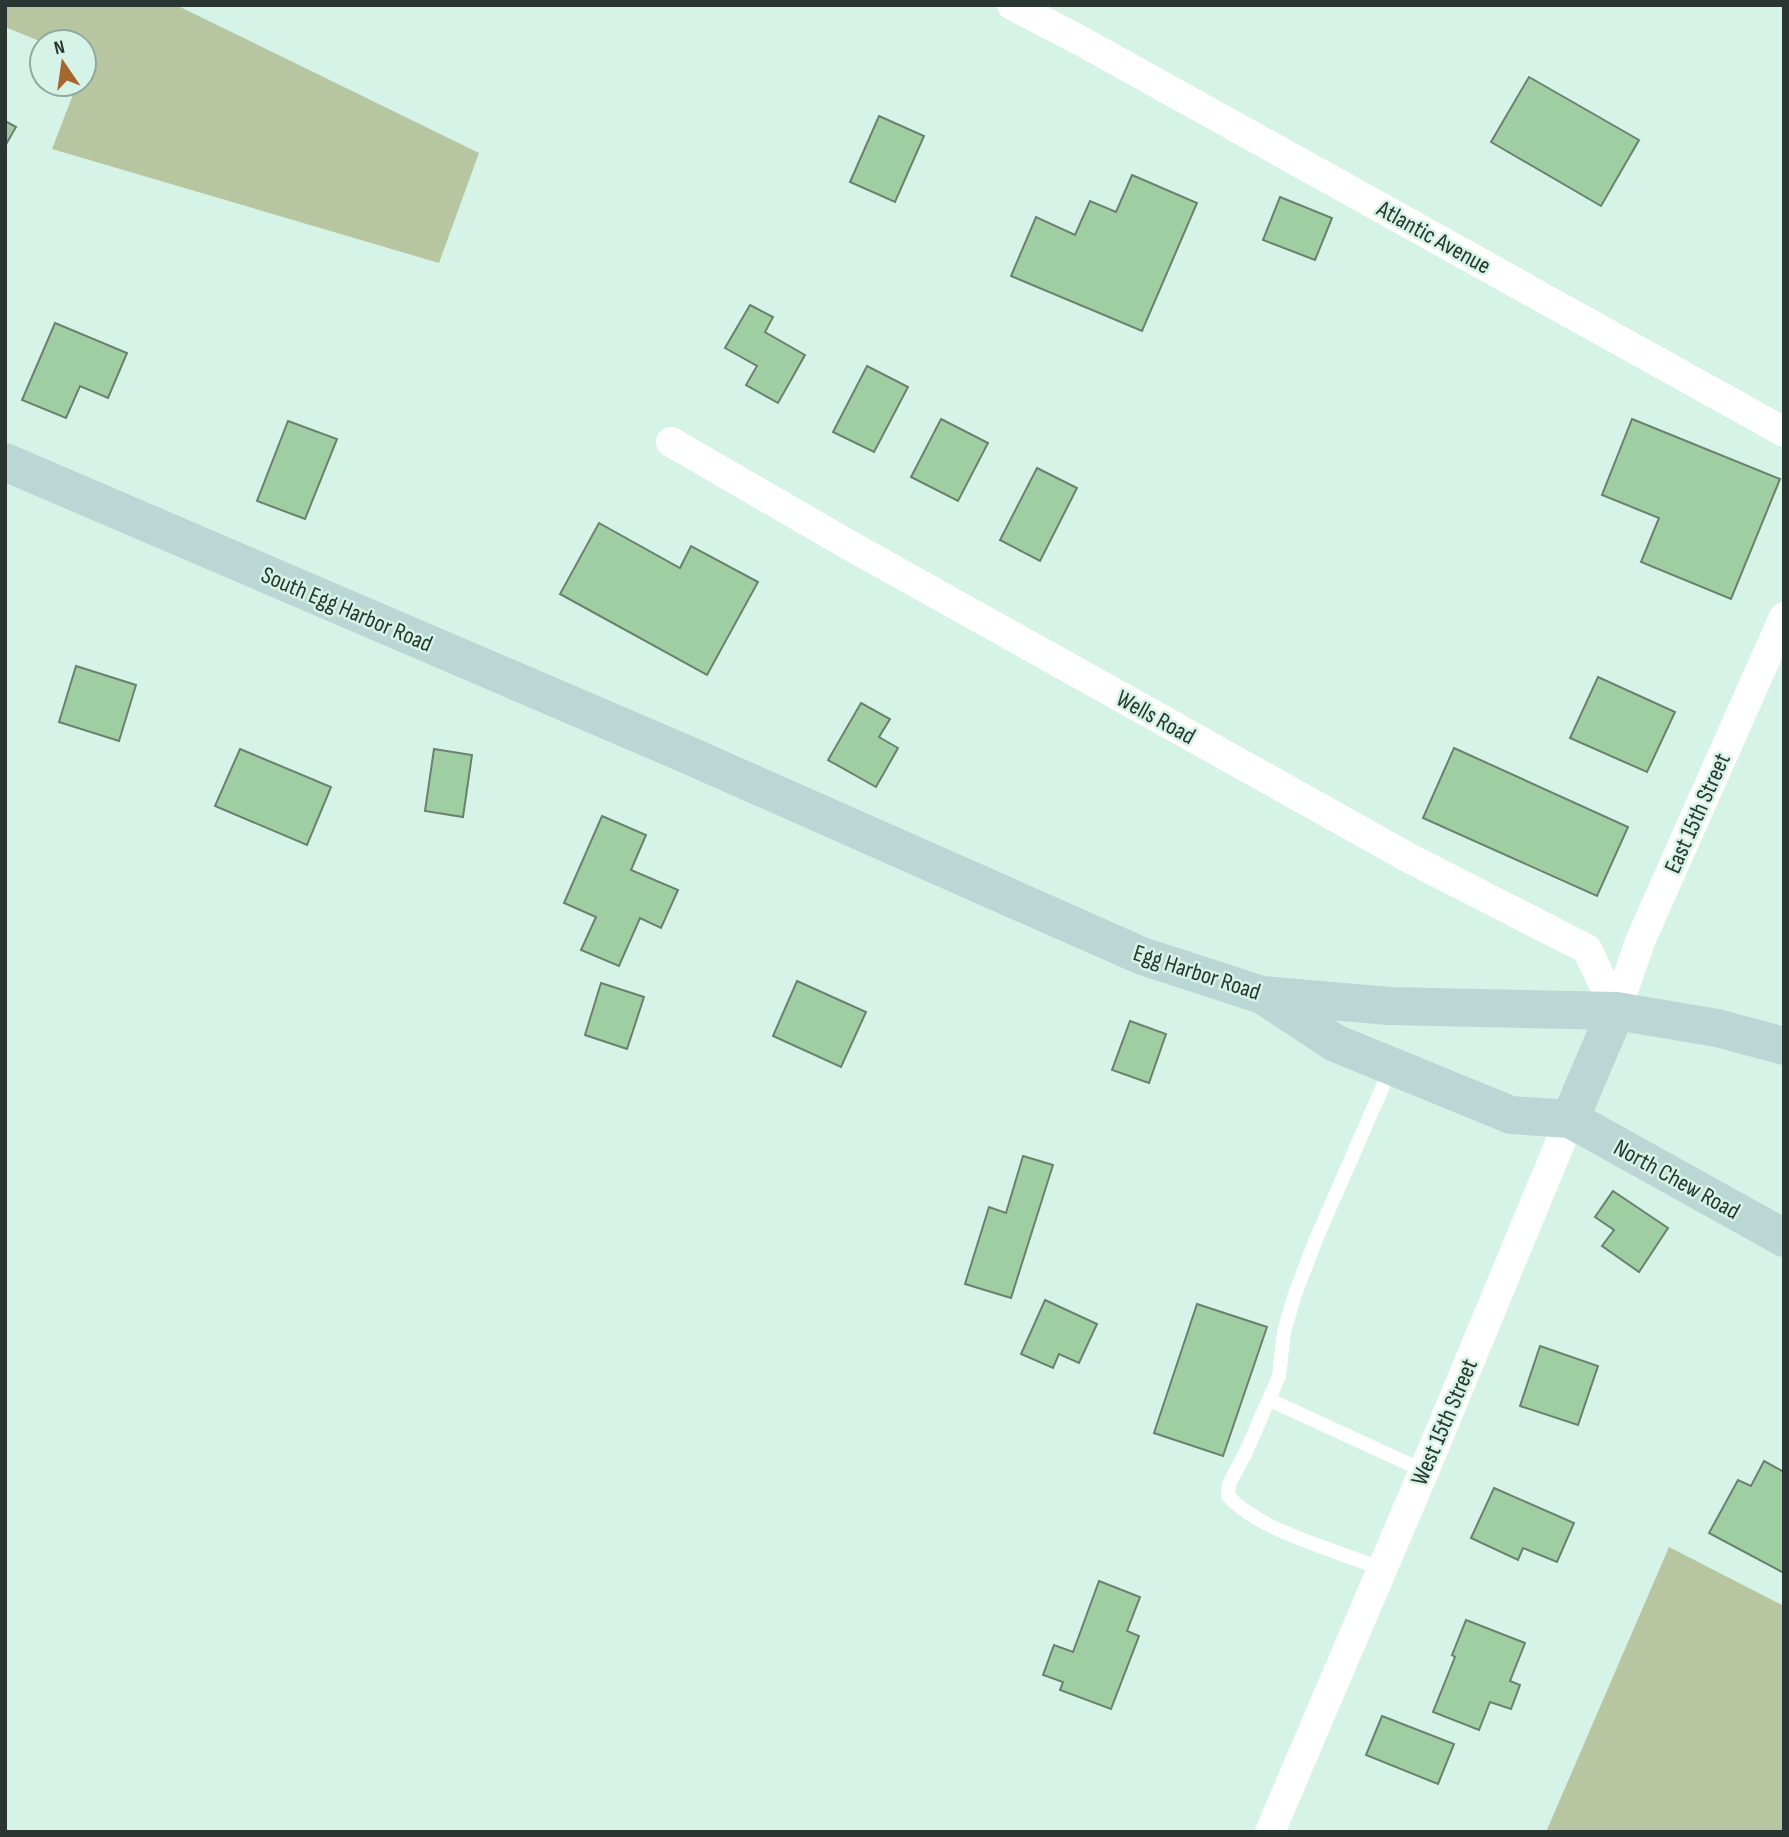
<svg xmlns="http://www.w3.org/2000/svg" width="1789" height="1837" font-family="'Sofia Sans Condensed',sans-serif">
	<rect width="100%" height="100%" fill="#d5f4e7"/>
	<g fill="#b7c6a1">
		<path d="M5 5H176L479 153 439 263 52 149 77 84H84V42H42L5 27Z"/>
		<path d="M1669 1547 1784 1606V1832H1546Z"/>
	</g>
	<g fill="#9ecea2" stroke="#6c806e" stroke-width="2">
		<path d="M1529 77 1639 140 1601 206 1491 142Z"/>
		<path d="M879 116 924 136 895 202 850 182Z"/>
		<path d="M5 121 16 127 5 146Z"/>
		<path d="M1132 175 1197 203 1142 331 1011 276 1036 217 1075 235 1090 201 1116 212Z"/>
		<path d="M1280 197 1332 218 1315 260 1263 240Z"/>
		<path d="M750 305 773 317 765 332 805 355 778 403 746 385 757 366 725 348Z"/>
		<path d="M55 323 127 353 108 398 80 386 66 418 22 400Z"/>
		<path d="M867 366 908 387 874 452 833 432Z"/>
		<path d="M941 419 988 443 958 501 911 477Z"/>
		<path d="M1632 419 1780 479 1731 599 1641 562 1659 518 1602 495Z"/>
		<path d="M288 421 337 439 305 519 257 501Z"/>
		<path d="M1037 468 1077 488 1040 561 1000 540Z"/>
		<path d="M599 523 680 568 691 546 758 582 707 675 560 594Z"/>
		<path d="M76 666 136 685 119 741 59 722Z"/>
		<path d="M1598 677 1675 712 1647 772 1570 738Z"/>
		<path d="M861 703 890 719 879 737 898 748 876 787 828 760Z"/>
		<path d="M1454 748 1628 827 1597 896 1423 818Z"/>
		<path d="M240 749 331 787 307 845 215 806Z"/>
		<path d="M434 749 472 755 463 817 425 811Z"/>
		<path d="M602 816 646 835 631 870 678 890 661 928 640 918 619 966 581 950 596 917 564 903Z"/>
		<path d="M797 981 866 1012 841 1067 773 1036Z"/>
		<path d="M601 983 644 997 627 1049 585 1035Z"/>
		<path d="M1130 1021 1166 1034 1149 1083 1112 1070Z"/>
		<path d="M1023 1156 1053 1165 1011 1298 965 1284 989 1207 1006 1213Z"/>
		<path d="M1613 1191 1668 1228 1639 1272 1602 1246 1614 1230 1595 1217Z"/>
		<path d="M1045 1300 1097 1324 1079 1363 1059 1354 1053 1368 1021 1354Z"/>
		<path d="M1197 1304 1267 1327 1223 1456 1154 1433Z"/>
		<path d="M1540 1346 1598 1366 1578 1425 1520 1406Z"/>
		<path d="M1764 1461 1784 1472V1573L1709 1533 1738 1480 1751 1486Z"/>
		<path d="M1494 1488 1574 1523 1557 1562 1523 1548 1518 1560 1471 1538Z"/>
		<path d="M1099 1581 1140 1597 1127 1631 1139 1636 1111 1709 1060 1690 1063 1682 1043 1675 1054 1645 1073 1652Z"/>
		<path d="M1466 1620 1525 1643 1510 1681 1520 1685 1511 1709 1490 1702 1479 1730 1433 1712 1455 1657 1452 1655Z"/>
		<path d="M1382 1716 1454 1744 1438 1784 1366 1755Z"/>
	</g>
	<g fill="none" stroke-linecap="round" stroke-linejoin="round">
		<g stroke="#fff" stroke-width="14">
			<path d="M1270 1400 1424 1471"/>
			<path d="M1382 1569C1336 1550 1261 1532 1228 1496L1229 1484 1246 1452 1279 1376 1284 1332 1294 1297 1316 1239 1391 1068"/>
		</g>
		<g stroke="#fff" stroke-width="30">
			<path d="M1012 5 1083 42 1784 432"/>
			<path d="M671 442 849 545 1411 859 1587 949 1616 1011"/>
			<path d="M1616 1011 1641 939 1784 617"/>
			<path d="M1270 1832 1424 1471 1570 1119"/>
		</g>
		<g stroke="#bad7d5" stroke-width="38">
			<path d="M5 462 688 755 1142 956 1262 995 1389 1006 1616 1011 1717 1028 1784 1046"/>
			<path d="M1267 998 1335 1043 1511 1115 1570 1119 1784 1238"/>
			<path d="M1570 1119 1616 1011"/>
		</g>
	</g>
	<g text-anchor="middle" stroke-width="5" stroke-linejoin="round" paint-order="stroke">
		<g font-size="24" fill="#2a3631" stroke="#d5f4e7">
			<text transform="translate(1434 237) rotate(29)" y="8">Atlantic Avenue</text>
			<text transform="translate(347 609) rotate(23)" y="8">South Egg Harbor Road</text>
			<text transform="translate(1156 717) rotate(29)" y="8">Wells Road</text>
			<text transform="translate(1697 813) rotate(-66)" y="8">East 15th Street</text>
			<text transform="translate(1197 972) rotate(18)" y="8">Egg Harbor Road</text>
			<text transform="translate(1677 1179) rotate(29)" y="8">North Chew Road</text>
			<text transform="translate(1444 1422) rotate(-67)" y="8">West 15th Street</text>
		</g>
	</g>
	<rect width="1789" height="1837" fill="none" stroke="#2a3631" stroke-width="14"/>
	<g transform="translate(63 63) rotate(347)"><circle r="33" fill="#d5f4e7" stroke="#91a89e" stroke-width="2"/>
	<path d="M0-5L12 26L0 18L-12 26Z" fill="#a5672d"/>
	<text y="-10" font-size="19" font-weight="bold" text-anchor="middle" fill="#2a3631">N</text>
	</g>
</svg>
